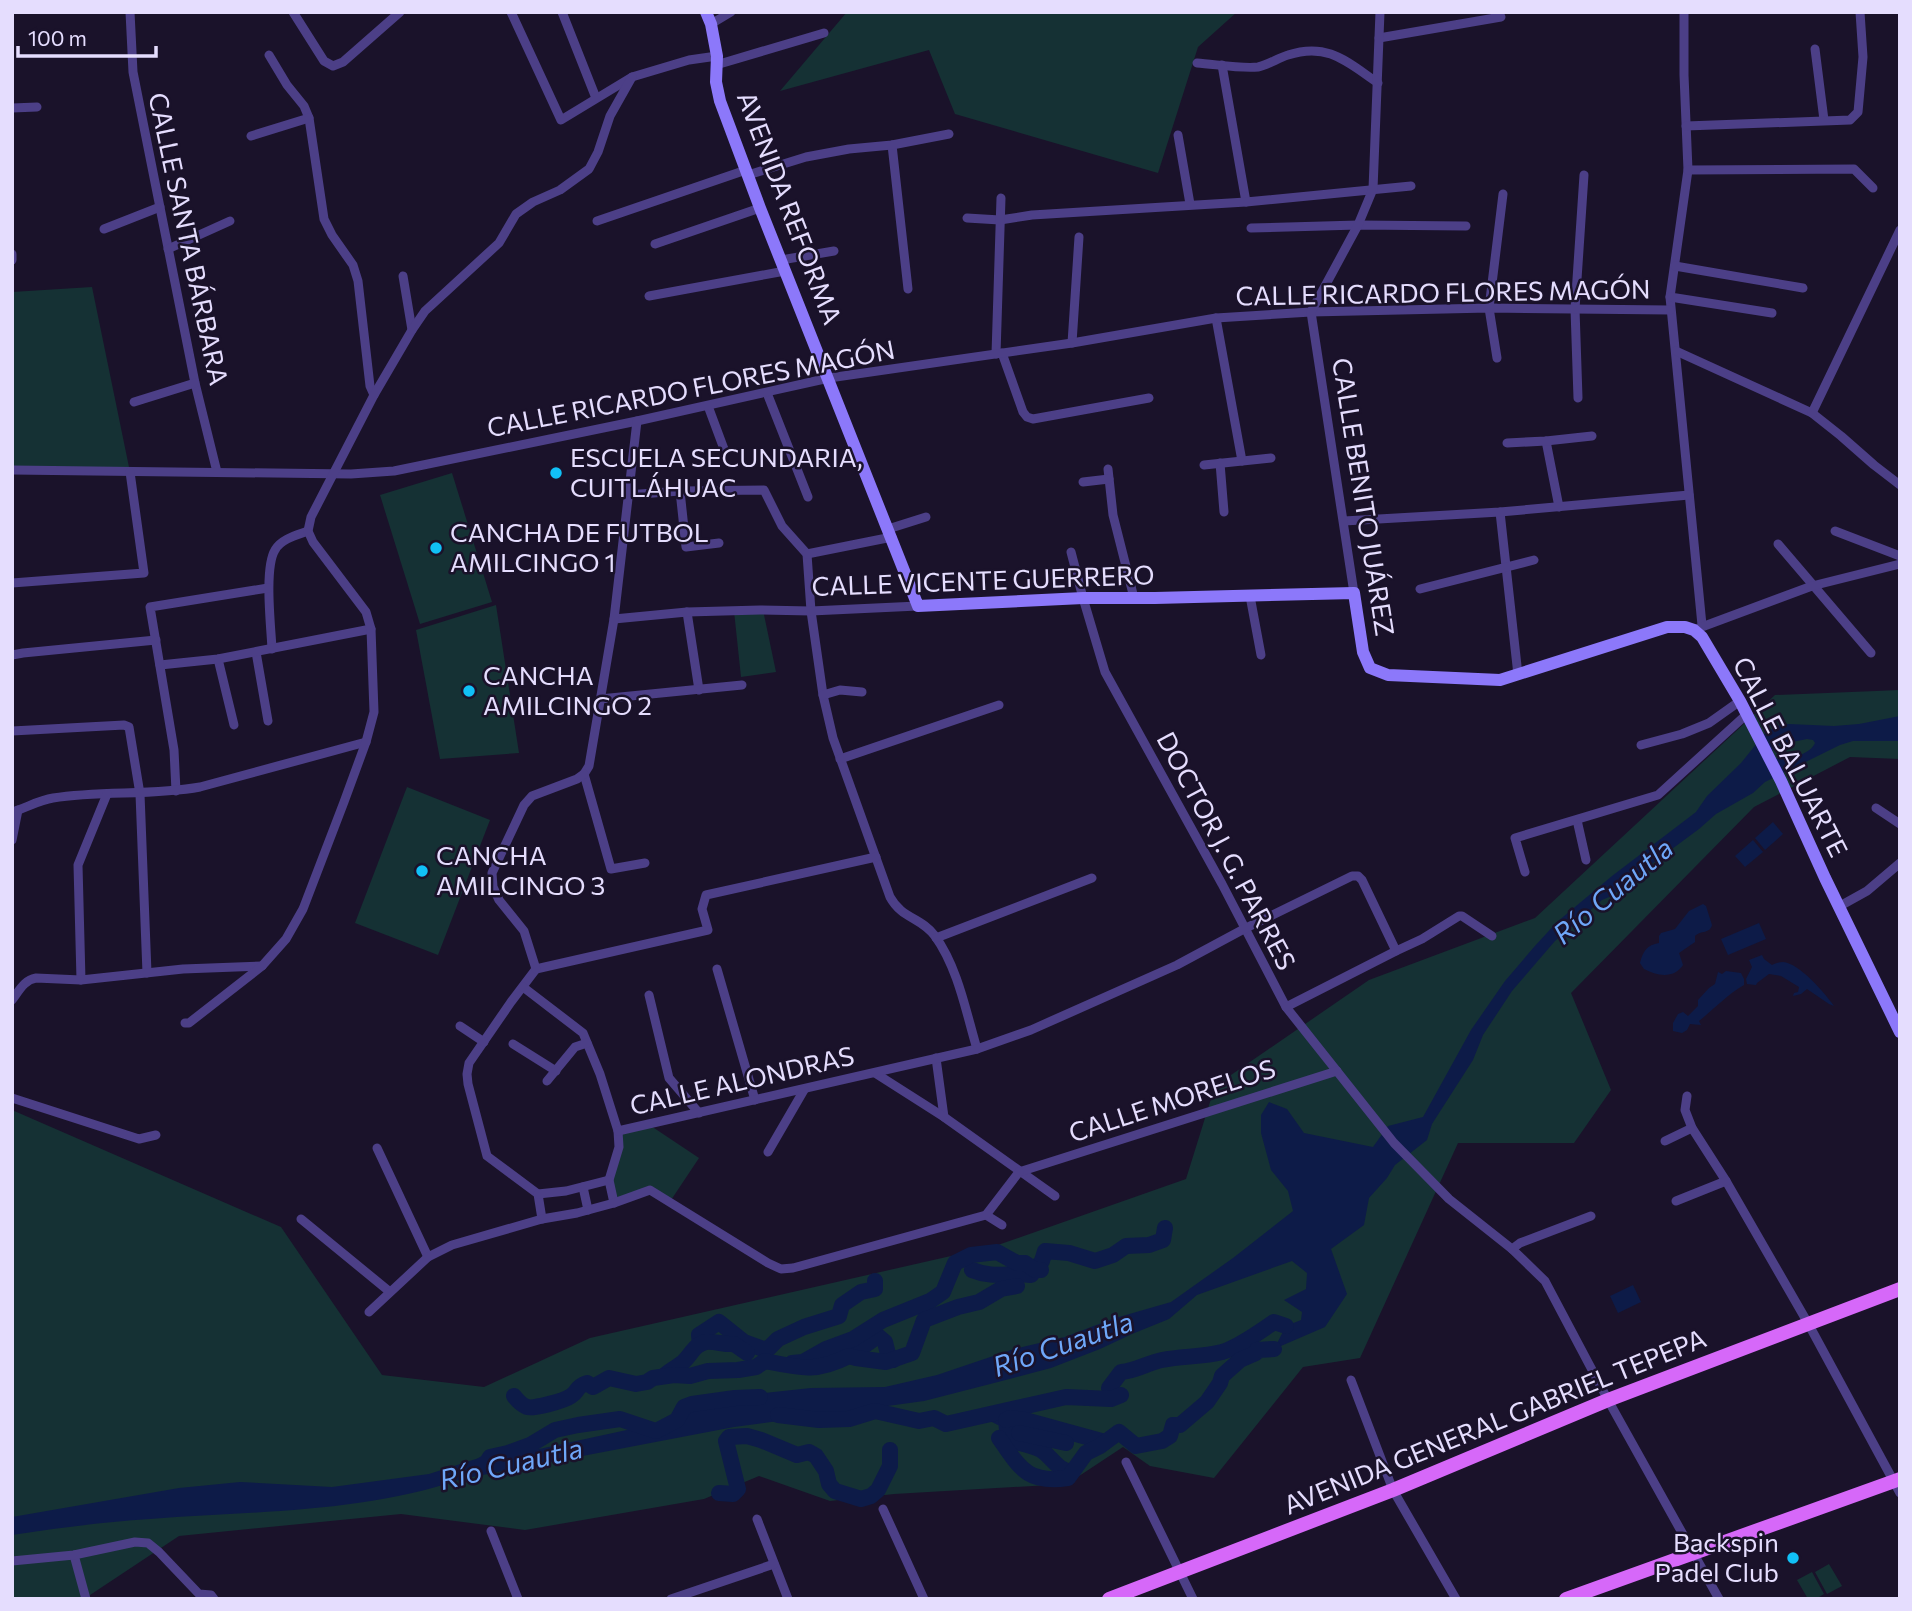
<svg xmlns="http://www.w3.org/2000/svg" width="1912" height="1611" font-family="Commissioner,sans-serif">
	<rect width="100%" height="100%" fill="#1a122a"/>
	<g fill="#153134">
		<path d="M847 12H1237L1198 47 1158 173 955 114 929 50 780 91Z"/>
		<path d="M92 287 130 472 12 470V292Z"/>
		<path d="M452 473 492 602 420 624 380 495Z"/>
		<path d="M496 605 519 753 440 759 416 630Z"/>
		<path d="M763 610 776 672 741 677 734 611Z"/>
		<path d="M1900 690V759L1850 757 1754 807 1571 993 1611 1090 1574 1143H1458L1360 1358 1303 1367 1214 1478 1150 1466 1123 1447 1067 1484 894 1494 830 1501 759 1476 704 1499 525 1530 401 1514 179 1536 84 1599H12V1110L281 1227 382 1375 484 1387 590 1338 995 1246 1186 1179 1215 1086 1369 980 1535 918 1775 695Z"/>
		<path d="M407 787 490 820 438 955 355 923Z"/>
		<path d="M648 1124 699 1158 669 1203 649 1191 614 1203 609 1180 618 1131Z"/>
		<path d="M1829 1564 1842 1586 1827 1594 1815 1572Z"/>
		<path d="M1812 1572 1824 1594 1816 1599H1808L1797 1580Z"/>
	</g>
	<g fill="#0d1b48" fill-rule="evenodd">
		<path d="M1900 716V741H1853L1840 745 1765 782 1753 793 1716 814 1699 829 1630 880 1614 895 1602 900 1555 941 1512 991 1483 1035 1473 1060 1432 1124 1427 1140 1395 1165 1387 1178 1369 1198 1364 1225 1331 1249 1347 1294 1325 1327 1274 1349 1286 1326 1301 1320 1302 1312 1284 1300 1306 1289 1307 1273 1292 1261 1197 1295 1169 1319 1132 1334 1100 1349 1051 1368 998 1382 924 1401 734 1427 462 1479C362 1513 254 1511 150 1519 104 1522 58 1528 12 1535V1517L179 1488 240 1482 332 1487 429 1474 479 1458 530 1451 659 1423 684 1414 745 1395 811 1388 885 1387 937 1375 1014 1349 1065 1337 1112 1319 1171 1302 1233 1258 1293 1211 1288 1191 1271 1170 1261 1133V1115L1269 1102 1287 1109 1304 1133 1373 1147 1388 1126 1423 1117 1471 1030 1505 981 1534 947 1557 922 1612 876 1696 812 1707 796 1741 763 1766 732 1780 725 1789 724 1834 726 1859 724ZM1807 739 1813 740 1815 743C1809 756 1788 759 1774 758L1772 751 1778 745Z"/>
		<path d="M1773 822 1783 834 1765 850 1755 838Z"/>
		<path d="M1753 840 1763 852 1745 867 1735 856Z"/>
		<path d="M1703 904 1706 906 1712 925C1710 934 1701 930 1695 936V942L1679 953 1683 965C1674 979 1657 976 1644 969L1640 963C1643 951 1647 945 1659 943V936L1661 933 1675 929 1689 911Z"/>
		<path d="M1759 923 1766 939 1728 955 1721 939Z"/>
		<path d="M1762 955 1764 959 1772 965C1776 963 1779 962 1783 962 1799 963 1825 993 1834 1006L1829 1004 1807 989 1801 994 1793 996 1794 993 1798 992 1799 987 1781 976 1769 974 1757 983 1756 985 1747 984 1746 979 1752 967 1749 960Z"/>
		<path d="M1726 971 1741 973 1744 979V985C1727 995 1715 1008 1699 1021L1701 1025 1690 1024 1687 1030 1682 1033 1673 1031V1023L1678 1014 1683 1012 1688 1016 1698 1006V1000L1709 988 1715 984 1718 972 1722 974Z"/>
		<path d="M1633 1285 1641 1302 1618 1313 1610 1296Z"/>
	</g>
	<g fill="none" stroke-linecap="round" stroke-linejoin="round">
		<g stroke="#0d1b48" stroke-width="16">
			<path d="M972 1270C994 1279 1009 1272 1031 1275L1042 1261 1045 1251 1069 1253 1095 1261 1113 1255 1126 1246 1149 1245 1163 1240 1165 1228"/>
			<path d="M700 1344 699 1335 719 1322 744 1342 763 1349 769 1348 778 1339 804 1327 839 1316 842 1305 861 1292 875 1289V1281"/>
			<path d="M843 1356 854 1353 878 1336 885 1342 888 1354 893 1360"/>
			<path d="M792 1363 803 1362 826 1349 853 1339 883 1320 930 1301 943 1292 955 1263 971 1255 997 1252 1017 1263H1025L1035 1270H1041"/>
			<path d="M664 1376C669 1371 676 1368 682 1363 691 1356 693 1345 706 1342 715 1341 725 1345 734 1344L747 1353"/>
			<path d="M1109 1388 1121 1372C1136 1371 1147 1363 1162 1360 1182 1356 1202 1357 1222 1352 1239 1347 1259 1332 1274 1322L1286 1326"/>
			<path d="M514 1396C517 1400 522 1405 527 1407 533 1409 564 1401 571 1396 579 1391 575 1387 587 1383L593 1387 609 1378 636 1384 647 1382 653 1378 674 1375 690 1376 708 1371 738 1370 756 1367 765 1361C800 1368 815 1373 849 1356L856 1358 886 1362 912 1353 924 1320 958 1307 979 1302 1001 1289 1017 1286"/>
			<path d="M994 1414 1006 1420 1008 1440C1018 1443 1032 1445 1041 1450 1052 1457 1058 1471 1072 1472"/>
			<path d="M778 1415 819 1420 849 1419 875 1411 919 1421 934 1418 946 1424 1066 1397 1111 1399 1121 1395"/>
			<path d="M1006 1420 1010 1418 1025 1420 1105 1442"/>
			<path d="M1019 1433 1066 1443"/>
			<path d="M999 1438C1020 1468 1027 1484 1068 1478L1086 1453 1100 1446 1119 1432 1136 1446 1162 1441 1170 1436 1173 1425H1180L1207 1402 1220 1383 1222 1376 1240 1360 1256 1353 1257 1350 1274 1349"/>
			<path d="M482 1465 487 1462 490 1457 508 1453 530 1445 555 1430 578 1425 620 1419 656 1431 677 1420 684 1407 692 1404 735 1398 760 1397"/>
			<path d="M719 1493 733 1494 738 1489 726 1441 729 1437 747 1436 761 1440 797 1455 809 1452 816 1456 826 1471 829 1484 835 1491 861 1499 871 1496 878 1490 890 1466V1450"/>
		</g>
		<g stroke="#4c3f87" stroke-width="9">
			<path d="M130 12 133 72 195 383 217 472"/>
			<path d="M293 12 324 61 333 66 343 62 400 12"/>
			<path d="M511 12 561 120 632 77 689 60 717 56"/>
			<path d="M562 12 596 98"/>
			<path d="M1684 12V75L1688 170 1670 297 1702 625"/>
			<path d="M711 24 731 12"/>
			<path d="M1379 38 1501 17"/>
			<path d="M1815 49 1824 120"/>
			<path d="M269 55 287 85 304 106 309 118 324 219 332 235 353 265 358 281 370 386 374 395"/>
			<path d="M1197 63C1214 64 1241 69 1258 67 1268 65 1278 58 1288 55 1328 42 1347 62 1378 83"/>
			<path d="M716 65 824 33"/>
			<path d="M1222 65 1246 202"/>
			<path d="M12 108 37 107"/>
			<path d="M1686 126 1850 120 1858 112 1863 57 1860 12"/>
			<path d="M1178 135 1190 204"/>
			<path d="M251 136 309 118"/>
			<path d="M892 145 908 289"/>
			<path d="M1688 170 1854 169 1873 188"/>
			<path d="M748 175 806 157 849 149 892 145 949 134"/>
			<path d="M967 218 1000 220 1032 215 1246 202 1411 186"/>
			<path d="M597 221 746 170"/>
			<path d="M1251 228 1358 225 1466 226"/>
			<path d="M104 229 160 207"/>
			<path d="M655 244 760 208"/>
			<path d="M168 249 230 221"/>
			<path d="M12 254V260"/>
			<path d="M781 260 834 251"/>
			<path d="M1675 266 1803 288"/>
			<path d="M403 276 412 330"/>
			<path d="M649 296 785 271"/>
			<path d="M1670 297 1772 313"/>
			<path d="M1216 318 1242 461"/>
			<path d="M1072 343 1079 237"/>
			<path d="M1676 351 1812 413 1841 436 1874 465 1900 485"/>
			<path d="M1002 353 1023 412 1027 417 1033 419 1149 398"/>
			<path d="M996 354 1001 198"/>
			<path d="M1497 358 1489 308 1503 194"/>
			<path d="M767 393 808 497"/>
			<path d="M1578 398 1575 309 1584 175"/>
			<path d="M134 402 195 383"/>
			<path d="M708 406 724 449"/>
			<path d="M1812 413 1900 230"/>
			<path d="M1546 441 1559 507"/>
			<path d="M1507 443 1546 441 1592 436"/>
			<path d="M1220 463 1224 512"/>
			<path d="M1204 465 1271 458"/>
			<path d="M1108 469 1113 515 1134 598"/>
			<path d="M12 470 351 474 394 471 637 421 829 378 1072 343 1216 318 1311 312 1489 308 1670 310"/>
			<path d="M1083 482 1109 479"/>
			<path d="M680 491 686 547 719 543"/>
			<path d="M627 495 680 491 764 490 782 526 807 554 811 611 823 695 833 738 890 897C902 919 921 917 935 936 958 968 966 1012 977 1049"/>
			<path d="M1500 512 1518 675"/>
			<path d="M1344 521 1500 512 1689 495"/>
			<path d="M888 529 926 517"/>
			<path d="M1835 531 1900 556"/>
			<path d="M1778 544 1871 653"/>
			<path d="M1071 552 1083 598 1105 672 1222 884 1286 1007 1394 1143 1449 1199 1512 1249 1545 1281 1608 1400 1719 1599"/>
			<path d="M807 554 892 537"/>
			<path d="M12 583 144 573 130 472"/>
			<path d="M1420 589 1534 560"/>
			<path d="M1354 593 1311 312 1358 225 1373 189 1380 12"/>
			<path d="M1250 596 1261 655"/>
			<path d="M687 612 699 690"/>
			<path d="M614 619 687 612 760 610 811 611 918 606"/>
			<path d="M1699 628 1812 586 1900 564"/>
			<path d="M272 649C271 627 264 568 275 550 281 539 297 535 308 531"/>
			<path d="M256 652 268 721"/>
			<path d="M12 655 23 653 156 640"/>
			<path d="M218 659 234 725"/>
			<path d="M160 665 218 659 371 629"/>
			<path d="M823 695 840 690 862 692"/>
			<path d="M600 699 742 685"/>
			<path d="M12 731 124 725 129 727 140 794 147 973"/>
			<path d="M1641 745 1682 734 1709 723 1740 701"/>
			<path d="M840 759 999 705"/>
			<path d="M584 774 589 766 614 619 637 421"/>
			<path d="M584 774 611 869 645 863"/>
			<path d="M176 791 174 750 150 607 268 588"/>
			<path d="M1876 808 1900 824"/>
			<path d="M12 812C26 808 39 800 53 798 102 790 151 796 200 787L366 742"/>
			<path d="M1577 820 1586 860"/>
			<path d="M12 840 18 810"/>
			<path d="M1525 872 1515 838 1658 795 1747 714"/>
			<path d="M1840 906 1867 891 1900 863"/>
			<path d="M936 938 1092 878"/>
			<path d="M536 969 708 930 702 909 706 895 876 857"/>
			<path d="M536 969 511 1002 469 1063 467 1074 468 1084 487 1156 538 1194 542 1219"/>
			<path d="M536 969 524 931 499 900 493 887 492 873 524 805 532 796 577 779 584 774"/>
			<path d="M717 969 755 1100"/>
			<path d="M81 980 78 865 107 794"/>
			<path d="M523 987 583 1033 600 1074 618 1131 619 1147 609 1180 614 1203"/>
			<path d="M649 995 669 1078 699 1113"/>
			<path d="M12 1000C19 991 24 980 36 978L81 980 183 969 262 966"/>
			<path d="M1286 1007 1396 951 1422 939 1459 916H1462L1492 936"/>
			<path d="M185 1023H189L262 966 286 939 303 909 344 802 366 742 374 712 371 629 366 612 313 542 308 531 311 517 374 395 412 330 425 311 499 243 516 214 533 202 560 190 589 169 598 152 610 116 632 77"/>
			<path d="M460 1026 484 1042"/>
			<path d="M513 1044 556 1071"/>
			<path d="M936 1058 944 1117"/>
			<path d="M875 1073 944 1117 1055 1196"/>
			<path d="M547 1081 575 1047 587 1043"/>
			<path d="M1687 1096 1685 1110 1692 1128 1726 1181 1809 1325 1900 1493"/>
			<path d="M12 1098 139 1139 156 1135"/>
			<path d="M618 1131 977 1049 1031 1030 1177 965 1244 929 1352 876H1358L1362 880 1396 951"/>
			<path d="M1665 1141 1692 1128"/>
			<path d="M377 1148 428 1257"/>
			<path d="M768 1152 804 1090"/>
			<path d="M1019 1172 1337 1071"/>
			<path d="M583 1187 588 1210"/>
			<path d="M538 1194 566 1191 609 1180"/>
			<path d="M1676 1201 1726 1181"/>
			<path d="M986 1215 1002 1225"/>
			<path d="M301 1219 390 1292"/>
			<path d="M1512 1249 1520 1243 1591 1216"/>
			<path d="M369 1312 428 1257 452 1245 542 1219 577 1213 614 1203 650 1190 768 1263 781 1269 793 1268 986 1215 1019 1172"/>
			<path d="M1351 1380 1393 1490 1456 1599"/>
			<path d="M1126 1462 1193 1599"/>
			<path d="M883 1509 924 1599"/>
			<path d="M757 1519 788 1599"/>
			<path d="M491 1531 518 1599"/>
			<path d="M74 1555 86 1599"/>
			<path d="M12 1561 74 1555 135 1542 148 1543 159 1552 199 1594 211 1595 214 1599"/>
			<path d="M671 1599 774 1564"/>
		</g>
		<path stroke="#8c78fa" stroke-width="12" d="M706 12 711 24 717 56 716 82 720 101 760 208 918 606 1083 598H1155L1354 593 1363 652 1370 668 1388 675 1500 680 1667 627H1685L1694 630 1702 637 1740 701 1781 781 1825 878 1900 1032"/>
		<g stroke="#d668f9" stroke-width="14">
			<path d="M1109 1599 1393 1490 1608 1400 1900 1289"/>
			<path d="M1566 1599 1900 1479"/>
		</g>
	</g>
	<g fill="#11c0f6" stroke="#1a122a" stroke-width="2.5">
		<circle cx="556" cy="473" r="7"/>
		<circle cx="436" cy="548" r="7"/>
		<circle cx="469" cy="691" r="7"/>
		<circle cx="422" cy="871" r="7"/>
		<circle cx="1793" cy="1558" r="7"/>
	</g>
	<g text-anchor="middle" stroke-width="5" stroke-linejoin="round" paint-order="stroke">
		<g font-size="26" fill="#e5ddfe" stroke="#1a122a">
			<text transform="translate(789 208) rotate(69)" y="9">AVENIDA REFORMA</text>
			<text transform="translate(188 239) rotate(78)" y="9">CALLE SANTA BÁRBARA</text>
			<text transform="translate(1443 293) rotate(-1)" y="9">CALLE RICARDO FLORES MAGÓN</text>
			<text transform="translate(691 389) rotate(-11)" y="9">CALLE RICARDO FLORES MAGÓN</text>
			<text transform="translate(1363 497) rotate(81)" y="9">CALLE BENITO JUÁREZ</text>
			<text transform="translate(983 581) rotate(-2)" y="9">CALLE VICENTE GUERRERO</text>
			<text transform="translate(1790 757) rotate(63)" y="9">CALLE BALUARTE</text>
			<text transform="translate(1226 851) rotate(62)" y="9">DOCTOR J. G. PARRES</text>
			<text transform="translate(742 1081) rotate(-13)" y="9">CALLE ALONDRAS</text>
			<text transform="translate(1172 1101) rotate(-18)" y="9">CALLE MORELOS</text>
			<text transform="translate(1495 1422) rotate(-22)" y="9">AVENIDA GENERAL GABRIEL TEPEPA</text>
		</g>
		<g font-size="26" fill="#e5ddfe" stroke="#1a122a" text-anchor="start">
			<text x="570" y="467">ESCUELA SECUNDARIA,<tspan x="570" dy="30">CUITLÁHUAC</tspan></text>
			<text x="450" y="542">CANCHA DE FUTBOL<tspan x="450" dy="30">AMILCINGO 1</tspan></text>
			<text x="483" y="685">CANCHA<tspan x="483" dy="30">AMILCINGO 2</tspan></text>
			<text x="436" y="865">CANCHA<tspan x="436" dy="30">AMILCINGO 3</tspan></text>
			<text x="1779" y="1552" text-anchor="end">Backspin<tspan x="1779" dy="30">Padel Club</tspan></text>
		</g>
		<g font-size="28" font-style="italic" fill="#6fa7f9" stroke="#1a122a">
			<text transform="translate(1613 891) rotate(-40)" y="10">Río Cuautla</text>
			<text transform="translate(1063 1344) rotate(-19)" y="10">Río Cuautla</text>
			<text transform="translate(511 1464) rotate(-13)" y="10">Río Cuautla</text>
		</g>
	</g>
	<rect width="1912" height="1611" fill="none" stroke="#e5ddfe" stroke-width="28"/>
	<path d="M18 46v10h138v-10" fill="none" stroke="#e5ddfe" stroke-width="3.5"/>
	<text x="28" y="46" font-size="21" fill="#e5ddfe" stroke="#1a122a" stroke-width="5" paint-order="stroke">100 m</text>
</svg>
